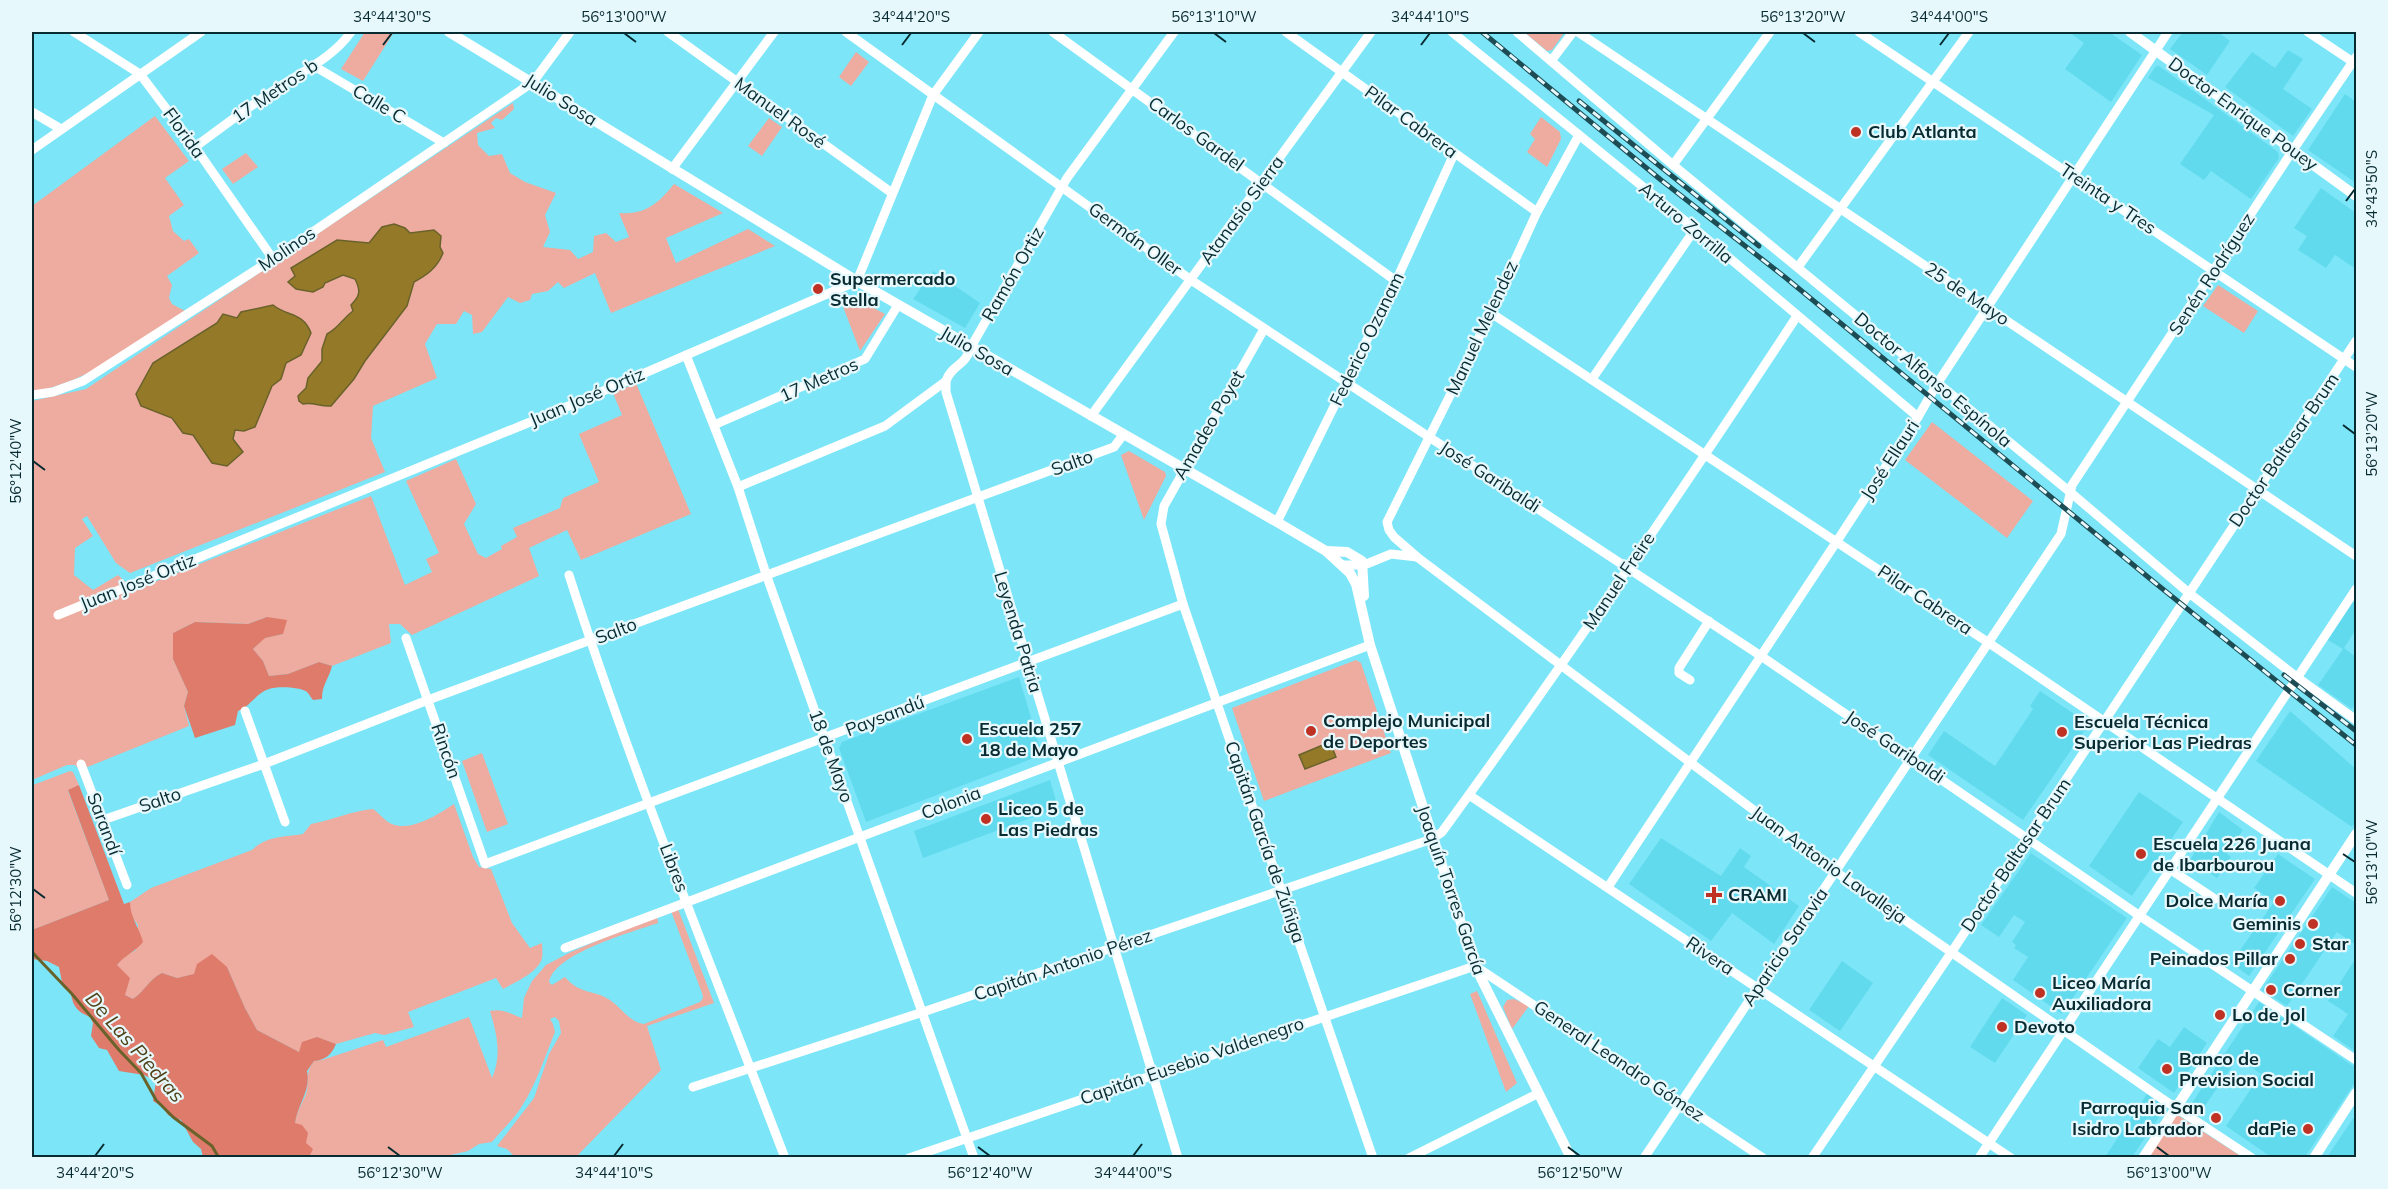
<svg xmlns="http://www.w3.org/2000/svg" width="2388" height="1189" font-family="Mulish,sans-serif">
	<rect width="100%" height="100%" fill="#7ce6f8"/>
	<g fill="#62daee">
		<path d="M2069 32H2109L2142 55 2111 102 2065 69 2084 43Z"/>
		<path d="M2183 32H2218L2230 41 2207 75 2170 49Z"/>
		<path d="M2288 50 2303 59 2283 89 2312 109 2293 136 2225 87 2252 52 2275 68Z"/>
		<path d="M2156 66H2159L2278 152 2279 158 2251 199 2211 171 2204 180 2180 164 2214 115 2148 78Z"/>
		<path d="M2345 94 2356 102V183L2308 150Z"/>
		<path d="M2321 188 2356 213V269L2335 255 2326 268 2298 250 2307 236 2294 228Z"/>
		<path d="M933 271 980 303 965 328 913 299Z"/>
		<path d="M2356 597V629L2344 648 2356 657V702L2352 709 2318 685 2343 649 2328 640Z"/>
		<path d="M1019 677 1042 755 866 822 839 748 842 742Z"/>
		<path d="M2040 691 2089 724 2023 820 1928 755 1944 731 1995 766 2033 709 2030 706Z"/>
		<path d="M2290 711 2356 769V821L2352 827 2256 761Z"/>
		<path d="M1050 780 1058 808 923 858 914 831Z"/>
		<path d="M2139 792 2183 822 2132 896 2089 866Z"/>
		<path d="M2219 812 2243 830 2227 854 2231 857 2217 878 2190 860Z"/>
		<path d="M1661 838 1721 876 1740 848 1751 856 1744 867 1799 906 1774 944 1732 913 1711 941 1629 884Z"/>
		<path d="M2031 853 2127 918 2062 1014 2013 980 2028 957 2014 948 2016 945 2012 942 2025 922 2014 915 1999 937 1981 925Z"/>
		<path d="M2278 854 2315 879 2249 976 2231 963 2274 902 2254 888Z"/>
		<path d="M2332 887 2356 903V945L2337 932 2287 1006 2262 990Z"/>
		<path d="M2356 958V1052L2333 1036 2348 1014 2328 1001Z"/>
		<path d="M1842 961 1873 983 1840 1031 1809 1010Z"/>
		<path d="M2002 998 2027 1015 1995 1063 1970 1047Z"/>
		<path d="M2259 1002 2356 1068V1081L2305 1157H2271L2226 1126 2261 1074 2238 1058 2202 1110 2192 1103Z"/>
		<path d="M2184 1027 2207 1043 2174 1093 2138 1068 2158 1039 2170 1047Z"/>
		<path d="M2147 1094 2166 1107 2132 1157H2105Z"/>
		<path d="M2356 1114V1157H2327Z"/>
	</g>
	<g fill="#eeab9f">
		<path d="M365 32H394L363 81 341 69Z"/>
		<path d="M1524 32H1563L1564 33 1552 50 1547 51Z"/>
		<path d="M856 52 869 62 851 86 839 77Z"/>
		<path d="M513 103 514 109 502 120 496 118 491 123 495 128 477 133 478 145 489 156 502 154 510 173 525 182 556 193 545 215 550 232 543 247 570 250 578 259 593 252 594 236 606 233 616 242 629 237 619 213C645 215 658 204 674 184L723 213 666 238 676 263 748 229 775 246 611 313 595 273 564 288 558 282 548 291 532 294 530 300 520 303 508 297 482 332 473 334 472 315 464 311 456 324H437L425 344 437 378 373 406 371 438 385 472 130 573 116 563 87 516 82 519 93 536 75 548 74 575 93 590 118 575 134 590 371 496 405 585 432 572 426 559 439 553 406 481 456 459 476 504 464 524 478 554 486 558 502 549 501 546 517 537 513 528 560 508 563 498 599 482 579 434 622 415 613 393 636 383 691 514 581 560 567 530 529 548 539 576 412 635 400 624H389L391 643 332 666 319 662 288 674 269 676 263 661 253 649 264 638 283 634 267 617 248 624 195 622 173 633V659L188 692 184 706 189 726 80 770 75 765H67L32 780V401L86 389Z"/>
		<path d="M155 116 189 161 165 178 184 205 169 216 173 231 184 241 189 239 199 253 167 276 172 285 169 298 172 304 185 311C136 343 90 382 32 392V206Z"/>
		<path d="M1541 117 1560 132 1561 139 1547 167 1527 152 1535 139 1530 134Z"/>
		<path d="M769 118 782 127 762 156 748 146Z"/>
		<path d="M246 153 258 167 233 184 222 169Z"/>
		<path d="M2218 285 2258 311 2244 333 2203 306Z"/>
		<path d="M851 296 885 314 860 351 842 304Z"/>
		<path d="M1932 422 2033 501 2007 538 1905 460Z"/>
		<path d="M1129 451 1165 472 1166 476 1144 520 1121 455Z"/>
		<path d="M1356 660 1361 663 1391 753 1264 801 1232 708Z"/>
		<path d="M482 753 508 824 487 832 462 761Z"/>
		<path d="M70 771 73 772 79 785 68 791 109 900 32 930V782L33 785Z"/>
		<path d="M454 804 473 857 479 867 491 869 512 923 530 948 542 943C542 947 543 954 542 958 538 973 515 982 503 989L496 978 408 1012 414 1027 384 1035 375 1033 336 1044 316 1037 299 1052 257 1030 245 1008 227 967 177 978 162 973C149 979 145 991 133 999L125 995 117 965 123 957 136 950 138 925 130 914V902L151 888 252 850C266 836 285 837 303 834L311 824C333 820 351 811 373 809 379 813 386 822 392 824 411 832 439 814 454 804Z"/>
		<path d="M678 909 714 1003 647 1026 661 1070 576 1157H515L507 1149 497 1146 534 1098 549 1054 561 1033 559 1021 555 1017 550 1019 553 1024 555 1032C545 1056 537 1083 522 1106 514 1119 502 1130 492 1142L479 1144 468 1151 442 1157H307H309L306 1143 295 1123C297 1111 302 1104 306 1094 310 1080 304 1075 314 1061L322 1060 383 1040 386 1047 469 1017 492 1078C502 1055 497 1035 490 1011 501 1008 512 1014 522 1018L524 998 532 981 546 965 571 952 657 915 658 923C633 932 554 953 549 982L552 985 565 977C580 995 593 989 610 1000 622 1008 629 1022 644 1024L700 1002 703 998 702 993 671 911Z"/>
		<path d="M1477 991 1517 1083 1506 1092 1470 994Z"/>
		<path d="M1514 999 1529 1006 1512 1029 1503 1007 1507 1000Z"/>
		<path d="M2176 1114 2242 1157 2147 1158Z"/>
	</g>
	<g fill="#df7b6b">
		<path d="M267 617 287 620 283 634 265 638 253 649 263 661 269 676 288 674 319 662 332 666C329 679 322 684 322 699L313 700C311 698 310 695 307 692 301 687 277 686 269 689 256 693 251 706 238 711L235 725 195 738 184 706 188 692 173 659V633L195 622 248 624Z"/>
		<path d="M79 785 124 904 130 902C130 917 139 927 143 942 135 952 125 955 117 965L130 978 125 995 133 999C145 991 149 979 162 973L177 978 194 974 197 964 212 954 227 967 245 1008 257 1030 299 1052 302 1042 317 1037 336 1044C332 1054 326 1060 314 1061L307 1071C311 1091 298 1103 295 1123L302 1125 308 1133 306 1143 313 1149 309 1157H203L201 1149 193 1142 181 1120 168 1115 163 1107 153 1101 156 1081 144 1075 119 1071 107 1050 99 1048 91 1036 93 1023 90 1017C78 1012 73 1007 71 994L63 987 59 967 47 961 32 959V930L109 900 68 790Z"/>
	</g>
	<g fill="#947929" stroke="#6a622b" stroke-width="1.5">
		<path d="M394 224 405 228 410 233 434 230 441 236 440 247 443 253C437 268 427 275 414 282L407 306 365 361 354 379 331 406C321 407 313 402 303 404L299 401 298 396 306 388 308 378 322 361V349L327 334C339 328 342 319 353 311L351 305C360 296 361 291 355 279L343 275 325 283 323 287 313 292 296 289 288 282 295 276 291 268 337 240 369 243 382 227Z"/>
		<path d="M273 305C288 317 303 312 311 333L301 355 286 363 281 379 272 386 255 427 244 431 235 430 233 439 243 452 227 466 212 463 193 435 183 433 172 418 141 406 136 394 153 363 217 323 223 314 237 318 241 312Z"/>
		<path d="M1330 742 1336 757 1305 769 1299 755Z"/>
	</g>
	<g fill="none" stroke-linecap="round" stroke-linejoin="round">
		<path stroke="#6a622b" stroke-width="3" d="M32 952 72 994 119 1050 141 1073 156 1100 173 1117 212 1146 219 1158"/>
		<g stroke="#fff" stroke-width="9">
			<path d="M74 32 140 74 195 147 273 259"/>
			<path d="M668 32 892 193"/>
			<path d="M846 32 1191 280 1761 656 2140 916 2356 1060"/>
			<path d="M1053 32 1396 281"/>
			<path d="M1286 32 1537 212"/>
			<path d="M1452 32 1695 229 1918 417"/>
			<path d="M1517 32 1673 165 2070 492 2189 593 2298 678 2356 720"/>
			<path d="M1578 32 2356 556"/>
			<path d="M1859 32 2356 367"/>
			<path d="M2308 32 2356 64"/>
			<path d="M1551 61 1573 32"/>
			<path d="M314 66 444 143"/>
			<path d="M32 112 61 129"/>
			<path d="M1579 135 1537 212 1491 313 1387 522 1389 530 1394 537 1417 557 1836 872 2161 1098 2252 1158"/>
			<path d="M195 147C224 126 252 104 282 85 307 69 334 56 351 32"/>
			<path d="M32 150 201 32"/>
			<path d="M1673 165 1770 32"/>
			<path d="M672 169 774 32"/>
			<path d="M1798 267 1969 32"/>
			<path d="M1491 313 1989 643 2356 893"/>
			<path d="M1264 329 1164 506 1161 524 1183 604 1373 1158"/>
			<path d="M686 355 738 487 766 574 974 1158"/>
			<path d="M1592 379 1695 229"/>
			<path d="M946 381V392L1178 1158"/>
			<path d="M32 395 53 392 83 381 273 259 533 82 570 32"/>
			<path d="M1091 416 1371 32"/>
			<path d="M714 425 865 359 898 305"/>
			<path d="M738 487 885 426 946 381C952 364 965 367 971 347L1067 178 1174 32"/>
			<path d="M1277 522 1396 281 1454 154"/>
			<path d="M1342 565H1364L1391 554 1417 557"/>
			<path d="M569 575C632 772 711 964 785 1158"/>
			<path d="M58 615 557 411 857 281 933 95 979 32"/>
			<path d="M406 638 485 864 1183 604"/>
			<path d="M1690 680 1679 673V668L1709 621"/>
			<path d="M245 711 285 822"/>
			<path d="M81 764 127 885"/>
			<path d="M1469 795 2011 1158"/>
			<path d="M103 820 264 764 428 700 1114 447 1123 435"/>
			<path d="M2171 870 2215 899"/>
			<path d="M1608 887 1837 541 1918 417 1937 384 2168 32"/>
			<path d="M565 948 1370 645"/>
			<path d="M693 1087 923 1012 1432 839 1442 832C1565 663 1682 491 1797 316"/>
			<path d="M909 1158 1475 966 1763 1158"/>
			<path d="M1409 1158 1537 1094"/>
			<path d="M1644 1158 2061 534 2072 485 2293 150 2356 57"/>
			<path d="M1812 1158 1951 953 2356 341"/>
			<path d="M1979 1158 2356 589"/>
		</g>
		<g stroke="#fff" stroke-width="10">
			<path d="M449 32 857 281 1277 522 1326 551 1350 573 1356 584 1370 645 1475 966 1571 1158"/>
			<path d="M2130 32 2356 196"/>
			<path d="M1326 551 1347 552 1362 561 1364 596"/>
			<path d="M2143 1158 2356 834"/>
			<path d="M2314 1158 2356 1093"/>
		</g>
		<g stroke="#1d4c54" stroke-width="5">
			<g id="rail">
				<path d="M1482 32 1661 180 1786 278 2154 582 2356 745"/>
				<path d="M1579 101 1759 246"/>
				<path d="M2284 675 2356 731"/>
			</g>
		</g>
		<use href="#rail" stroke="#e6f8fc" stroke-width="3" stroke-dasharray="9" stroke-linecap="butt"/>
	</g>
	<path fill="none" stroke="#082b31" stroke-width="2" d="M624 33 636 42M1214 33 1226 42M1803 33 1815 42M383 45 392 33M902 45 911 33M1421 45 1430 33M1940 45 1949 33M2346 201 2355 189M2343 425 2355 434M33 461 45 470M2343 854 2355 862M33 889 45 898M388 1147 400 1156M978 1147 990 1156M1568 1147 1580 1156M2157 1147 2169 1156M95 1156 104 1144M614 1156 623 1144M1133 1156 1142 1144"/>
	<g fill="#be3123" stroke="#e6f8fc" stroke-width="2">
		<circle cx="1856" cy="132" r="6"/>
		<circle cx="818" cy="289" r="6"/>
		<circle cx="1311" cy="731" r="6"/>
		<circle cx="2062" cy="732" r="6"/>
		<circle cx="967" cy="739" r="6"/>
		<circle cx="986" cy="819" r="6"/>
		<circle cx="2141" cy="854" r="6"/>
		<path d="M1711 886h6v6h6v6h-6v6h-6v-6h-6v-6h6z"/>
		<circle cx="2280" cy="901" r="6"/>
		<circle cx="2313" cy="924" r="6"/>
		<circle cx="2300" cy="944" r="6"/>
		<circle cx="2290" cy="959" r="6"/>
		<circle cx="2271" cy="990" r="6"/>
		<circle cx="2040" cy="993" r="6"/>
		<circle cx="2220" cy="1015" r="6"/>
		<circle cx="2002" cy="1027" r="6"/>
		<circle cx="2167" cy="1069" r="6"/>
		<circle cx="2216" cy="1118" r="6"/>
		<circle cx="2308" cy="1129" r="6"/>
	</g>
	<g text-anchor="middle" stroke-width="4.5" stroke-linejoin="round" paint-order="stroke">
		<g font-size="18" fill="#082b31" stroke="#e6f8fc">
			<text transform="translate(275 91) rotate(-34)" y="6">17 Metros b</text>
			<text transform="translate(561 100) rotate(32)" y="6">Julio Sosa</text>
			<text transform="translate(379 104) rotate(31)" y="6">Calle C</text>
			<text transform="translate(780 113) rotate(36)" y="6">Manuel Rosé</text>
			<text transform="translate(2243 114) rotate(36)" y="6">Doctor Enrique Pouey</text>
			<text transform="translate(1411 122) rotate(36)" y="6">Pilar Cabrera</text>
			<text transform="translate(184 133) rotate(54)" y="6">Florida</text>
			<text transform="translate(1196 134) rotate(36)" y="6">Carlos Gardel</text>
			<text transform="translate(2108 199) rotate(34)" y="6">Treinta y Tres</text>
			<text transform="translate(1242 210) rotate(-54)" y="6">Atanasio Sierra</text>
			<text transform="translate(1686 223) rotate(40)" y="6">Arturo Zorrilla</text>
			<text transform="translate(1135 239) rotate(36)" y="6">Germán Oller</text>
			<text transform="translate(287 249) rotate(-34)" y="6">Molinos</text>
			<text transform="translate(1013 274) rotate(-60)" y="6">Ramón Ortiz</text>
			<text transform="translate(2212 274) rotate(-57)" y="6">Senén Rodríguez</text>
			<text transform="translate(1967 294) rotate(34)" y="6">25 de Mayo</text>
			<text transform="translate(1482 328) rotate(-65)" y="6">Manuel Melendez</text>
			<text transform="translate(1367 339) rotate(-64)" y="6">Federico Ozanam</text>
			<text transform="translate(977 351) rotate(30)" y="6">Julio Sosa</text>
			<text transform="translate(819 380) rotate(-24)" y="6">17 Metros</text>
			<text transform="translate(1933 380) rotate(40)" y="6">Doctor Alfonso Espínola</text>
			<text transform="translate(587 397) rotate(-23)" y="6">Juan José Ortiz</text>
			<text transform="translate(1209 425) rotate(-60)" y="6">Amadeo Poyet</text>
			<text transform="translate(2284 450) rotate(-56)" y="6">Doctor Baltasar Brum</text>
			<text transform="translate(1890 460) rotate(-57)" y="6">José Ellauri</text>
			<text transform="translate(1072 463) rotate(-20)" y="6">Salto</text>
			<text transform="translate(1490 477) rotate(33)" y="6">José Garibaldi</text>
			<text transform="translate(1619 581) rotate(-56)" y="6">Manuel Freire</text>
			<text transform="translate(138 582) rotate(-22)" y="6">Juan José Ortiz</text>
			<text transform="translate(1925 600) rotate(34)" y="6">Pilar Cabrera</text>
			<text transform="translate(616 631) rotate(-21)" y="6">Salto</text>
			<text transform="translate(1018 632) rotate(73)" y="6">Leyenda Patria</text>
			<text transform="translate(885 716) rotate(-21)" y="6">Paysandú</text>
			<text transform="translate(1895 747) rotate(34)" y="6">José Garibaldi</text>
			<text transform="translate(446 751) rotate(71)" y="6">Rincón</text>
			<text transform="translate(831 756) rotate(70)" y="6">18 de Mayo</text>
			<text transform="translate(160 800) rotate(-19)" y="6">Salto</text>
			<text transform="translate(951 803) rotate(-21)" y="6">Colonia</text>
			<text transform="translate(104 824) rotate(69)" y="6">Sarandí</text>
			<text transform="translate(1265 842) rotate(71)" y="6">Capitán García de Zúñiga</text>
			<text transform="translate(2016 855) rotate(-56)" y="6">Doctor Baltasar Brum</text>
			<text transform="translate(1829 865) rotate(36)" y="6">Juan Antonio Lavalleja</text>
			<text transform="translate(674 868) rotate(69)" y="6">Libres</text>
			<text transform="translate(1451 890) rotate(71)" y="6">Joaquín Torres García</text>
			<text transform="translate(1785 947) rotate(-56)" y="6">Aparicio Saravia</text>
			<text transform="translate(1710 956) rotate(34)" y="6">Rivera</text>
			<text transform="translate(1063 965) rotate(-19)" y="6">Capitán Antonio Pérez</text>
			<text transform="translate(1192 1061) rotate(-19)" y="6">Capitán Eusebio Valdenegro</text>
			<text transform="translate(1619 1061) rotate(34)" y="6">General Leandro Gómez</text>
		</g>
		<g font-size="18" font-weight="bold" fill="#082b31" stroke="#e6f8fc" text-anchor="start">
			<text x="1868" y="138">Club Atlanta</text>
			<text x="830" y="285">Supermercado<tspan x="830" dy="21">Stella</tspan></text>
			<text x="1323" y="727">Complejo Municipal<tspan x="1323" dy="21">de Deportes</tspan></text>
			<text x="2074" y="728">Escuela Técnica<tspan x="2074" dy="21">Superior Las Piedras</tspan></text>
			<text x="979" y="735">Escuela 257<tspan x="979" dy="21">18 de Mayo</tspan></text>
			<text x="998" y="815">Liceo 5 de<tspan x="998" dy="21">Las Piedras</tspan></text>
			<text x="2153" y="850">Escuela 226 Juana<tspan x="2153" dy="21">de Ibarbourou</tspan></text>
			<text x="1728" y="901">CRAMI</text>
			<text x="2268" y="907" text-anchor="end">Dolce María</text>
			<text x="2301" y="930" text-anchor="end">Geminis</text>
			<text x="2312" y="950">Star</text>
			<text x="2278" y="965" text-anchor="end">Peinados Pillar</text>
			<text x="2052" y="989">Liceo María<tspan x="2052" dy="21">Auxiliadora</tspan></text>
			<text x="2283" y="996">Corner</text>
			<text x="2232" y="1021">Lo de Jol</text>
			<text x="2014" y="1033">Devoto</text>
			<text x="2179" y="1065">Banco de<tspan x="2179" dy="21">Prevision Social</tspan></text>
			<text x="2204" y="1114" text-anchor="end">Parroquia San<tspan x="2204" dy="21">Isidro Labrador</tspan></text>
			<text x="2296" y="1135" text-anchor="end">daPie</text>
		</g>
		<g font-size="20" font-style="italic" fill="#4e3f14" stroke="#e6f8fc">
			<text transform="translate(135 1047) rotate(49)" y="7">De Las Piedras</text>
		</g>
	</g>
	<rect width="2388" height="1189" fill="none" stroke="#e6f8fc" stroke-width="66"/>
	<rect x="33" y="33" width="2322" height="1123" fill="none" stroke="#082b31" stroke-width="2"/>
	<g font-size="15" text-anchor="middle" fill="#082b31">
		<text x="392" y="22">34°44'30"S</text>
		<text x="624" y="22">56°13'00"W</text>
		<text x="911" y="22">34°44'20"S</text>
		<text x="1214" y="22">56°13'10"W</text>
		<text x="1430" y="22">34°44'10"S</text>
		<text x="1803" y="22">56°13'20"W</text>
		<text x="1949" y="22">34°44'00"S</text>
		<text transform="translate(2372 189) rotate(-90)" y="5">34°43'50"S</text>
		<text transform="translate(2372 434) rotate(-90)" y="5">56°13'20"W</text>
		<text transform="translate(16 461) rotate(-90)" y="5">56°12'40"W</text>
		<text transform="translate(2372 862) rotate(-90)" y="5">56°13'10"W</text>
		<text transform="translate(16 889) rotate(-90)" y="5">56°12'30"W</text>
		<text x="95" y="1178">34°44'20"S</text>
		<text x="400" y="1178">56°12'30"W</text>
		<text x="614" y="1178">34°44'10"S</text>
		<text x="990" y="1178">56°12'40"W</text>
		<text x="1133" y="1178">34°44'00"S</text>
		<text x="1580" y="1178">56°12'50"W</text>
		<text x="2169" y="1178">56°13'00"W</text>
	</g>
</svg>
